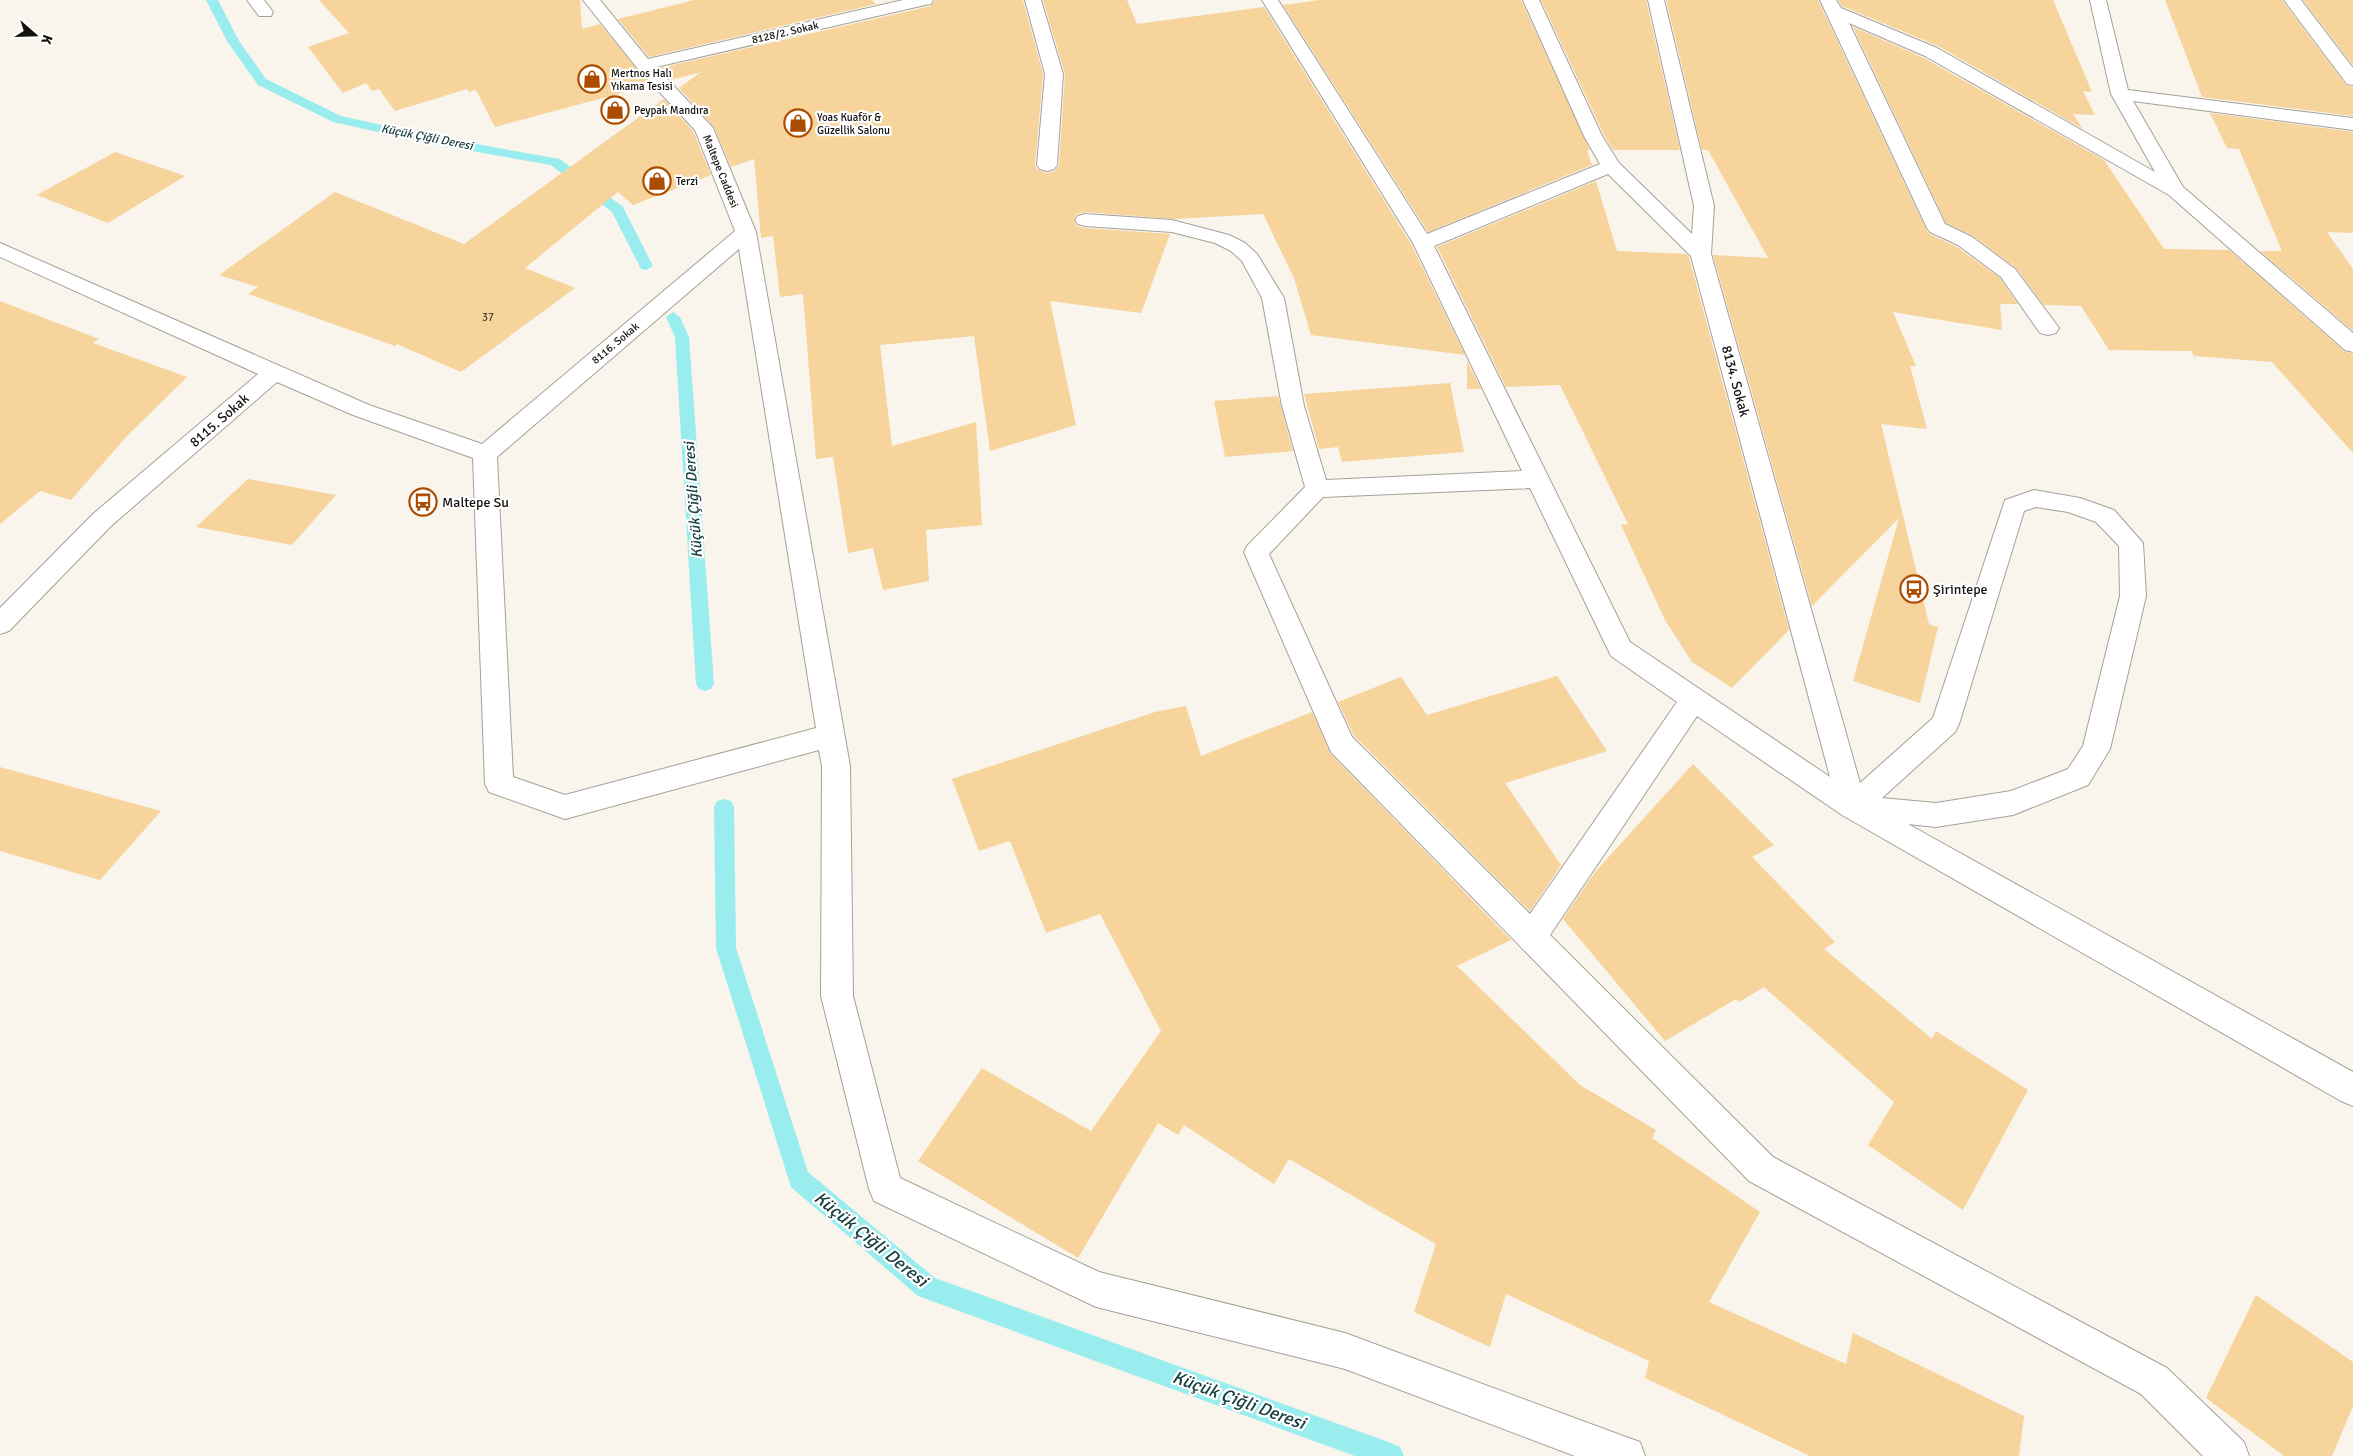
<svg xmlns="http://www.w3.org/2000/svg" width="2353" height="1456" font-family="Signika,sans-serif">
	<rect width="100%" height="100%" fill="#f9f4ec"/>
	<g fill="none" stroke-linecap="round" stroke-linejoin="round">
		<g fill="#9aedee" fill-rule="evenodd">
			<path d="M206 0H218L239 41 266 79 341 116 437 137 560 159 623 207 653 266 646 270 641 269 612 212 551 165 437 145 333 122 258 85 227 41Z"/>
			<path d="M673 312 680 317 689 337 714 684 711 689 705 691 699 689 696 684 675 337 666 317Z"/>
			<path d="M724 799 731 801 734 807 736 948 808 1172 935 1278 1391 1443 1400 1447 1404 1456H1355L918 1296 791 1187 716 948 714 807 717 801Z"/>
		</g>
	</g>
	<g fill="#f6d49c">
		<path d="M319 0H580L582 29 600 24 651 85 495 127 476 90 469 92 467 89 395 111 379 89 372 91 366 83 343 93 308 47 349 33Z"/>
		<path d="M694 0H872L876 4 649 57 618 19Z"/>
		<path d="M935 0H1023L1043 74 1035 165 1038 170 1046 173 1055 171 1059 165 1065 74 1043 0H1127L1137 24 1264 7 1411 244 1465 355 1311 335 1294 278 1263 214 1175 219 1085 212 1077 214 1074 221 1077 226 1084 228 1170 234 1141 313 1050 301 1076 425 990 451 974 336 880 345 892 446 976 422 982 525 926 530 929 581 883 590 873 548 848 553 833 457 816 459 803 294 780 297 773 236 761 238 754 159 731 167 714 127 679 88 701 72 671 80 660 68 931 6Z"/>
		<path d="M1320 0H1521L1590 150H1587L1592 165 1428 232 1283 5Z"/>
		<path d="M1541 0H1646L1680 150H1613L1604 135Z"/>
		<path d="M1666 0H1818L1926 229 1929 234 1957 247 2000 278 2018 304H2000L2002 330 1893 312 1916 366H1910L1927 429 1881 424 1929 624 1938 627 1920 703 1853 681 1899 518 1812 606 1713 255 1768 258 1708 150H1702Z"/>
		<path d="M1838 0H2053L2092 92 2083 91 2095 115 2073 114 2083 129 1938 46 1842 6Z"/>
		<path d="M2165 0H2282L2346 85 2353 87V116L2202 97Z"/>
		<path d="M2303 0H2353V65Z"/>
		<path d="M1853 27 1924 58 2104 160 2164 249 2229 250 2344 351 2353 354V453L2272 362 2194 356 2191 351 2109 350 2081 306 2044 305 2016 268 1973 236 1946 223Z"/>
		<path d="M664 99 693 131 711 175 633 205 618 192 525 268 575 288 461 372 397 344 395 346 248 294 258 287 219 275 335 192 464 244Z"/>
		<path d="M2210 113 2353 132V233L2327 232 2353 269V331L2260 251H2282L2239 149 2227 148Z"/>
		<path d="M115 152 185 176 108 223 37 195Z"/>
		<path d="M1596 181 1617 251 1687 254 1689 257 1789 630 1732 688 1692 662 1665 620 1621 525 1628 524 1560 385 1506 387 1437 247Z"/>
		<path d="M0 301 99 339 93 343 187 377 127 436 71 500 40 491 0 524Z"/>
		<path d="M1467 361 1481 389H1467Z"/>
		<path d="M1450 383 1464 452 1342 462 1338 447 1319 449 1304 394Z"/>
		<path d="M1278 396 1293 451 1225 457 1214 401Z"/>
		<path d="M248 479 336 495 292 545 196 527Z"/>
		<path d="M1557 676 1607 751 1505 783 1561 865 1530 911 1354 736 1338 702 1401 677 1427 715Z"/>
		<path d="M1186 706 1201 756 1312 712 1330 753 1511 940 1457 966 1580 1085 1656 1130 1652 1138 1760 1212 1709 1302 1846 1364 1853 1333 2024 1416 2019 1456H1810L1645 1378 1649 1361 1506 1294 1490 1347 1414 1312 1436 1244 1289 1159 1274 1184 1184 1125 1178 1135 1158 1123 1078 1258 918 1161 982 1068 1091 1131 1161 1031 1100 914 1046 933 1010 841 979 851 952 779 1155 712Z"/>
		<path d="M1693 764 1774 845 1752 857 1835 942 1824 949 1932 1039 1936 1031 2028 1090 1963 1210 1868 1145 1894 1102 1764 987 1739 1002 1736 999 1665 1041 1563 919 1595 872Z"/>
		<path d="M0 767 161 811 100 880 0 851Z"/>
		<path d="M2256 1295 2353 1362V1406L2332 1456H2284L2206 1398Z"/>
	</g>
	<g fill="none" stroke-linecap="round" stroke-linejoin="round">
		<g stroke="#a6a199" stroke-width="2">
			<g id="minor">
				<path d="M247 0H264L273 12 271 16H259Z"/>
				<path d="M583 0H600L648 59 903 0H933L931 4 925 5 656 67 713 128 756 232 850 766 853 996 900 1178 1099 1272 1345 1333 1626 1437 1640 1442 1645 1456H1575L1345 1369 1096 1307 874 1201 869 1189 821 996 822 766 819 750 565 819 489 792 485 784 473 458 353 415 277 382 111 526 9 631 0 634V608L93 514 258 374 0 257V243L369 405 482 444 735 231 695 130 638 69ZM739 249 816 728 565 795 513 777 497 457Z"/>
				<path d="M1025 0H1041L1063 74 1057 165 1054 169 1047 171 1040 169 1037 165 1045 74Z"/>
				<path d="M1262 0H1278L1427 234 1600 164 1584 136 1523 0H1539L1602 136 1619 163 1692 234 1694 206 1648 0H1664L1714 206 1711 254 1860 783 1933 718 2005 500 2034 490 2080 498 2114 510 2143 543 2146 596 2110 749 2088 785 2013 815 1936 827 1908 824 2353 1072V1106L2341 1101 1842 815 1697 716 1550 935 1773 1157 2167 1368 2244 1442 2249 1456H2203L2141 1394 1749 1181 1331 752 1244 552 1247 546 1305 487 1282 406 1262 298 1242 261 1231 251 1215 243 1172 232 1085 226 1078 224 1075 220 1078 216 1085 214 1172 220 1229 235 1245 243 1257 254 1284 298 1304 406 1326 480 1522 471 1413 243ZM1608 174 1691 256 1830 777 1630 642 1434 246ZM1530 488 1611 656 1677 702 1530 914 1352 737 1269 554 1323 497ZM2036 507 2068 512 2096 522 2119 546 2120 596 2083 746 2068 769 2011 791 1936 803 1882 798 1955 732 1959 724 2024 511Z"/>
				<path d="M1820 0H1836L1841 8 1937 48 2155 172 2111 94 2090 0H2106L2128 90 2353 118V130L2133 101 2183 187 2353 333V352L2345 350 2169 195 1925 56 1849 23 1945 224 1972 237 2015 269 2059 328 2056 333 2048 335 2040 333 2001 277 1958 245 1930 232 1927 228Z"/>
				<path d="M2284 0H2301L2353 68V85L2347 84Z"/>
			</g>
		</g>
		<use href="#minor" fill="#fff" fill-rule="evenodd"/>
	</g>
	<defs>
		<g id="shop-ring" transform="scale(1.4375)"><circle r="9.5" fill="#fff" stroke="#ac4c00" stroke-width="1.5"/><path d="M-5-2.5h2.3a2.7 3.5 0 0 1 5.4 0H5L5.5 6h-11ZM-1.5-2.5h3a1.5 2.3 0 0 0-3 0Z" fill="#ac4c00"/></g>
		<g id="bus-ring" transform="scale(1.4375)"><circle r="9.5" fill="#fff" stroke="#ac4c00" stroke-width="1.5"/><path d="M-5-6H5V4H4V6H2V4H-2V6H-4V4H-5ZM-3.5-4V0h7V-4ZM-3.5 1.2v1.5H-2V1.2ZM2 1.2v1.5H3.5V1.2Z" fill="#ac4c00"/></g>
	</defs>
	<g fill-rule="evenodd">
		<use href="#shop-ring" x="592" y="79"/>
		<use href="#shop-ring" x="615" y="110"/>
		<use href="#shop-ring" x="798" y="123"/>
		<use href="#shop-ring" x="657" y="181"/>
		<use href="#bus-ring" x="423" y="502"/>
		<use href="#bus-ring" x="1914" y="589"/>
	</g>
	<g text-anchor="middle" stroke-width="4.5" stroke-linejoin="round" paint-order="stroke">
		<g font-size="11" fill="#13120f" stroke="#fff">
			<text transform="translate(785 32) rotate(-13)" y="4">8128/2. Sokak</text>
			<text transform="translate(721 171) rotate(68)" y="4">Maltepe Caddesi</text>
			<text transform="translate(615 343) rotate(-40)" y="4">8116. Sokak</text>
		</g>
		<g font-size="11" fill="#13120f" stroke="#fff" text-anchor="start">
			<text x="611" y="77">Mertnos Halı<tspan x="611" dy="13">Yıkama Tesisi</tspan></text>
			<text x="634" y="114">Peypak Mandıra</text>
			<text x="817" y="121">Yoas Kuaför &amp;<tspan x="817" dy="13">Güzellik Salonu</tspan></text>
			<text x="676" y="185">Terzi</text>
		</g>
		<g font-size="11" fill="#4c4232">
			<text x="488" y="321">37</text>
		</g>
		<g font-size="12" font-style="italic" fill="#194041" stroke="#fff">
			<text transform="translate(427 137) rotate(11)" y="4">Küçük Çiğli Deresi</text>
		</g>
		<g font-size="14" fill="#13120f" stroke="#fff">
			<text transform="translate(1736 381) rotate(75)" y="5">8134. Sokak</text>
			<text transform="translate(219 420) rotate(-41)" y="5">8115. Sokak</text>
		</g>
		<g font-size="14" fill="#13120f" stroke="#fff" text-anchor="start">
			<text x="442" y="507">Maltepe Su</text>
			<text x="1933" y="594">Şirintepe</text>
		</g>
		<g font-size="15" font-style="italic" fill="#194041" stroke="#fff">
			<text transform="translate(693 500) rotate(-94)" y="5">Küçük Çiğli Deresi</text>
		</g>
		<g font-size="18" font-style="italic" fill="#194041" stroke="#fff">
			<text transform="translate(871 1239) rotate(39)" y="6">Küçük Çiğli Deresi</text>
			<text transform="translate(1239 1400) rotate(20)" y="6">Küçük Çiğli Deresi</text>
		</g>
	</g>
	<g transform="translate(35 35) rotate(110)" stroke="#ffffff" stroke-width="4" paint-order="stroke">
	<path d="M0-4L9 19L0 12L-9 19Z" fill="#13120f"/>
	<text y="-8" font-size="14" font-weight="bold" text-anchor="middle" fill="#13120f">K</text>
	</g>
</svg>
